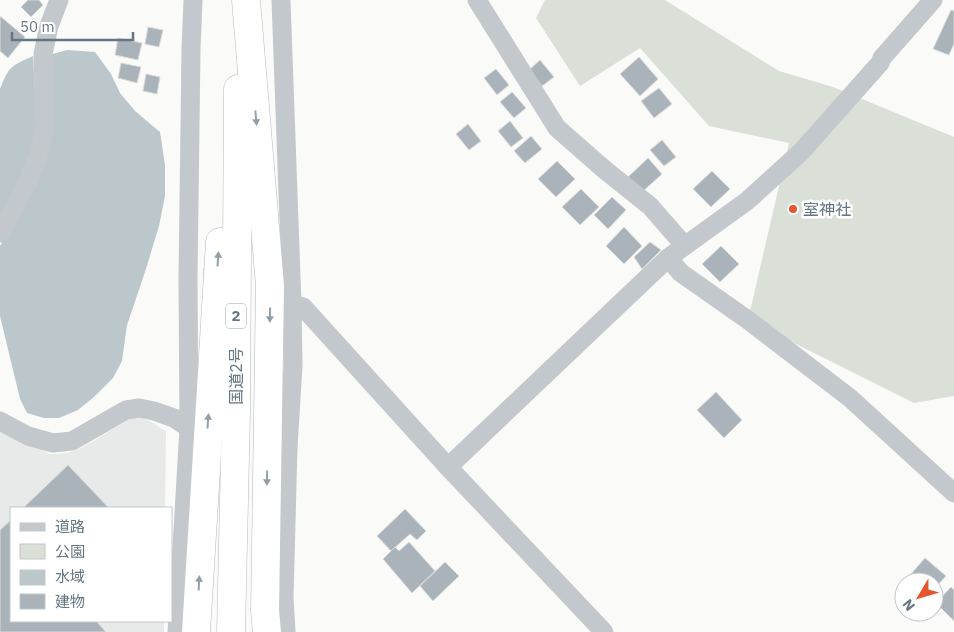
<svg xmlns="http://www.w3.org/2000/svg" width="954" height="632" font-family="'IBM Plex Sans','Noto Sans JP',sans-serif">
	<rect width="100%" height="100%" fill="#fafaf8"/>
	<path fill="#e8e9e9" d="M135 416 148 420 166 431 165 508H11V621H164V632H0V427L22 440 50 454 68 453 83 447Z"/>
	<path fill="#dadfd7" d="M545 0H665L779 71 833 87 954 137V396L914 403 748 320 789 143 709 126 640 48 580 86 536 18Z"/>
	<g fill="#bbc7cb">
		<path d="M67 50 95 52 111 74 120 93 135 111 160 132 165 165V196L159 226 145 272 127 325 122 361 113 378 94 397 78 410 59 418H44L27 413 20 399 0 316V246L31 194 49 55Z"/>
		<path d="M33 56 37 128 31 158 0 220V89C9 66 11 66 33 56Z"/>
	</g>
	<g fill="#aab3b9" stroke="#dcdcda">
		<path d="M28 0H39L43 5 31 17 21 7Z"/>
		<path d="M951 10 954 11V44L949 55 933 49Z"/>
		<path d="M0 16 25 37 8 58 0 51Z"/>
		<path d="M148 27 163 30 159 47 145 44Z"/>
		<path d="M118 38 142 43 138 60 115 55Z"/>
		<path d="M639 57 658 79 640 96 620 74Z"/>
		<path d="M540 60 554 77 542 86 529 70Z"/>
		<path d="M121 63 141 67 137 83 118 78Z"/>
		<path d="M496 69 509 85 497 95 484 78Z"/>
		<path d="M146 74 160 77 157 94 143 91Z"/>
		<path d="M659 88 672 104 654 118 641 101Z"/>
		<path d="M512 92 526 108 514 118 500 102Z"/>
		<path d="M510 121 523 138 511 147 498 131Z"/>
		<path d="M468 124 481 141 469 150 456 134Z"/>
		<path d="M531 136 542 149 525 163 514 151Z"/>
		<path d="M662 140 676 157 664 166 650 150Z"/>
		<path d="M648 158 662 174 641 193 627 178Z"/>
		<path d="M557 161 575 179 556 197 538 179Z"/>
		<path d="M712 171 730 189 711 207 693 189Z"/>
		<path d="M581 189 599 207 580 225 562 207Z"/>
		<path d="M612 197 626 210 608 229 594 215Z"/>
		<path d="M624 227 642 246 624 264 606 246Z"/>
		<path d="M650 242 661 250 642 269 634 257Z"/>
		<path d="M721 246 739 264 720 282 702 264Z"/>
		<path d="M716 392 742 420 724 438 697 410Z"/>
		<path d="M68 465 109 508H23Z"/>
		<path d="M405 509 426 531 417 540 410 534 391 551 377 536Z"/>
		<path d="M11 520V621H98L97 622 106 632H0V530Z"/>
		<path d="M409 542 435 571 412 593 383 559 395 547 399 551Z"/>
		<path d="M925 558 946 576 934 589V582H920L911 574Z"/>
		<path d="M445 562 459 576 433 601 420 586Z"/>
		<path d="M951 587 954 590V621L936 603Z"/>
	</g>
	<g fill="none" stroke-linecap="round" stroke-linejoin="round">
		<path stroke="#d5d9db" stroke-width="19" stroke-dasharray="19 9" stroke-linecap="butt" d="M203 278H281"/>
		<g stroke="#b4b9bd" stroke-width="29">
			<g id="highway">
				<path d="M246 0 270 286 265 611 267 632"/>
				<path d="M196 632 220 242"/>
				<path d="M231 632 236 413 238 89"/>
			</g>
		</g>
		<g stroke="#c3c8cc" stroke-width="19">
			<path d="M281 0 292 304 293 366 288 447 284 598 286 632"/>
			<path d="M477 0 557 128 605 170 650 206 684 245"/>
			<path d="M0 233 11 214 29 180 38 155 45 130 43 54 49 26 59 0"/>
			<path d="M668 258 681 273 748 320 850 398 954 493"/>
			<path d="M292 304 303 307 448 467 604 632"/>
			<path d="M0 421 28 436 53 443 72 441 126 410 139 408 154 411 174 418 189 428"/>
			<path d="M448 467 668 258 747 201 801 152 880 63 882 58 933 0"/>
			<path d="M177 632 189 428 188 278 191 49 193 0"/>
		</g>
		<use href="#highway" stroke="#fff" stroke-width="28"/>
	</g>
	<defs><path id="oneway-solid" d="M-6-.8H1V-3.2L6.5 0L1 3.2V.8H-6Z" transform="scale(1.25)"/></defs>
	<g fill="#939fa8">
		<use href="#oneway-solid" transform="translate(256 118) rotate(85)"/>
		<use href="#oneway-solid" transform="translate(218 259) rotate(-86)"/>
		<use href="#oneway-solid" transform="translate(270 315) rotate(91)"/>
		<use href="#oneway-solid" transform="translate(208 421) rotate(-86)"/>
		<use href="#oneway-solid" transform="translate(267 478) rotate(91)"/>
		<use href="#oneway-solid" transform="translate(199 583) rotate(-87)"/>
	</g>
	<circle fill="#e4572e" stroke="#fff" stroke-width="2" cx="793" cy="209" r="5"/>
	<g text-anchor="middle" stroke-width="5" stroke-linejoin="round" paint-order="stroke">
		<rect fill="#fff" stroke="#939fa8" stroke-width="1" x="226" y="303.5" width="20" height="25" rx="4"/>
		<g font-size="15" font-weight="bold" fill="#657683">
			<text x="236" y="321">2</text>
		</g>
		<g font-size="16" fill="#657683" stroke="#fff" text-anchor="start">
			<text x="803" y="215">室神社</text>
		</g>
		<g font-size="16" fill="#657683" stroke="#fff">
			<text transform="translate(236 376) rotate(-90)" y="6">国道2号</text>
		</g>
	</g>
	<rect x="10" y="507" width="162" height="115" fill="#ffffff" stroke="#c1c8cd"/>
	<rect x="20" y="523" width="25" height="8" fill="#c3c8cc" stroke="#c1c8cd"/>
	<text x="55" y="532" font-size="15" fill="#657683">道路</text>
	<rect x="20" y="544" width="25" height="15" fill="#dadfd7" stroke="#c1c8cd"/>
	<text x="55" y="557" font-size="15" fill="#657683">公園</text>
	<rect x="20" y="570" width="25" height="15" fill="#bbc7cb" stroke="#c1c8cd"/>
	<text x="55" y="582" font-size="15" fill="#657683">水域</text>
	<rect x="20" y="594" width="25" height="15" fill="#aab3b9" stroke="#c1c8cd"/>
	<text x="55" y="607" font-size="15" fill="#657683">建物</text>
	<g transform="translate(919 597) rotate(232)"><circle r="24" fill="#ffffff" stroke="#c1c8cd"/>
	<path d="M0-4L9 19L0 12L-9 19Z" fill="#e4572e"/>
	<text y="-8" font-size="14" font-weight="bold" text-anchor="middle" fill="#657683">N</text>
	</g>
	<path d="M12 32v8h121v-8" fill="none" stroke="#657683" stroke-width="2.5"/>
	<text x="20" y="32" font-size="15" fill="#657683" stroke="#ffffff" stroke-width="4" paint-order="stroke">50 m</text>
</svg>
